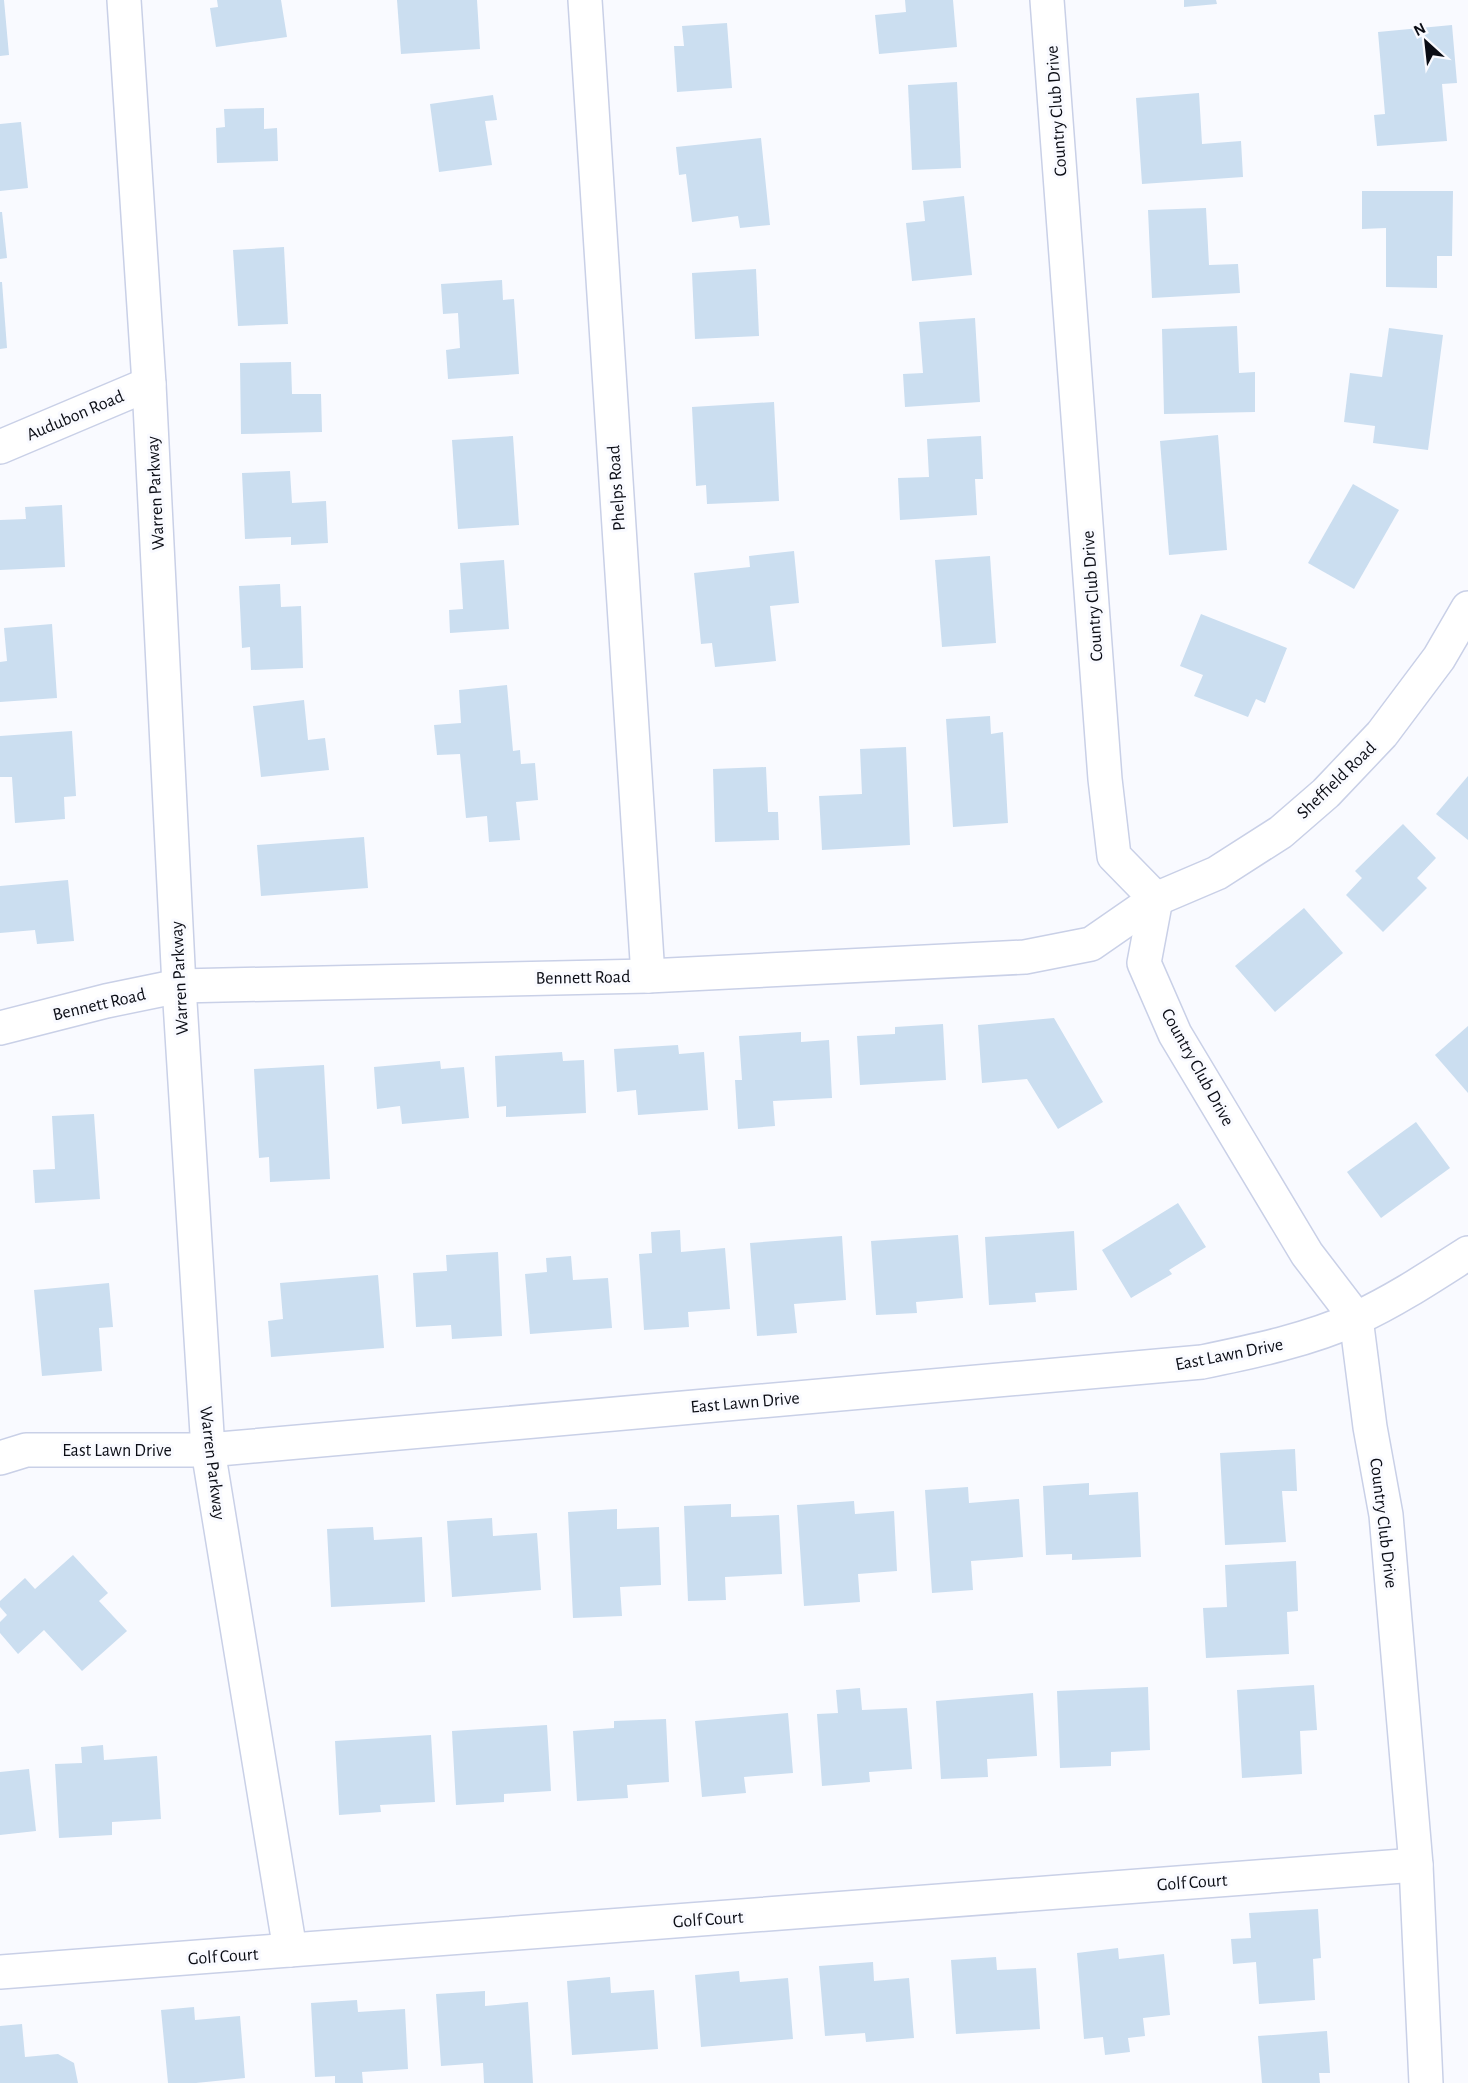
<svg xmlns="http://www.w3.org/2000/svg" width="1468" height="2083" font-family="'Alegreya Sans',sans-serif">
	<rect width="100%" height="100%" fill="#f9faff"/>
	<g fill="#cbdef0">
		<path d="M0 0H4L9 55 0 56Z"/>
		<path d="M217 0H281L287 37 216 47 210 8 218 7Z"/>
		<path d="M397 0H477L480 49 401 54Z"/>
		<path d="M905 0H953L957 47 879 54 875 15 906 12Z"/>
		<path d="M1184 0H1216L1217 4 1184 7Z"/>
		<path d="M727 23 732 88 677 92 674 46H684L682 26Z"/>
		<path d="M1452 25 1457 83 1442 84 1447 141 1377 146 1374 115 1385 114 1378 32Z"/>
		<path d="M957 82 961 168 912 170 908 85Z"/>
		<path d="M1199 93 1202 144 1241 141 1243 177 1142 184 1136 98Z"/>
		<path d="M493 95 497 120 485 121 492 165 439 172 430 104Z"/>
		<path d="M264 108V129L277 128 278 161 217 163 216 128 225 127 224 109Z"/>
		<path d="M21 122 28 188 0 191V124Z"/>
		<path d="M761 138 770 225 740 228 738 216 692 222 686 174 679 175 676 147Z"/>
		<path d="M1362 191H1453L1452 256H1437V288L1386 287V228L1362 229Z"/>
		<path d="M964 196 972 275 912 281 906 223 925 221 923 201Z"/>
		<path d="M1206 208 1209 265 1238 264 1240 293 1152 298 1148 210Z"/>
		<path d="M0 212H2L7 258 0 259Z"/>
		<path d="M284 247 288 324 238 326 233 250Z"/>
		<path d="M756 269 759 336 695 339 692 273Z"/>
		<path d="M502 280 503 300 514 299 519 374 448 379 446 350 460 348 458 313 443 314 441 284Z"/>
		<path d="M0 282H2L7 348 0 349Z"/>
		<path d="M975 318 980 402 905 407 903 374 923 373 919 322Z"/>
		<path d="M1237 326 1239 373 1255 372V412L1164 414 1162 329Z"/>
		<path d="M1389 328 1443 335 1428 450 1373 443 1375 426 1344 422 1350 373 1382 377Z"/>
		<path d="M291 362 292 394H321L322 432 241 434 240 363Z"/>
		<path d="M774 402 779 501 707 504 706 485 696 486 692 407Z"/>
		<path d="M1218 435 1227 550 1169 555 1160 441Z"/>
		<path d="M513 436 519 525 458 529 452 440Z"/>
		<path d="M981 436 983 479H975L977 515 900 520 898 478 929 477 927 439Z"/>
		<path d="M290 471 292 503 326 501 328 543 291 545V537L245 539 242 473Z"/>
		<path d="M1353 484 1399 510 1354 589 1308 563Z"/>
		<path d="M62 505 65 567 0 570V520L26 519 25 507Z"/>
		<path d="M794 551 799 603 770 606 776 661 715 667 712 643 701 644 694 573 750 567 749 556Z"/>
		<path d="M990 556 996 643 942 647 935 560Z"/>
		<path d="M504 560 509 629 450 633 449 610 463 609 460 563Z"/>
		<path d="M280 584 281 607 301 606 303 668 251 670 250 647 242 648 239 586Z"/>
		<path d="M1201 614 1287 648 1265 703 1256 699 1248 717 1194 696 1203 675 1180 666Z"/>
		<path d="M52 624 57 698 0 702V662L7 661 4 628Z"/>
		<path d="M507 685 513 751 520 750 521 764 535 763 538 800 516 802 520 840 489 842 487 816 466 818 460 754 437 755 434 725 461 723 459 690Z"/>
		<path d="M304 700 308 740 325 738 329 770 261 777 253 706Z"/>
		<path d="M990 716 991 734 1003 732 1008 823 953 827 946 719Z"/>
		<path d="M72 731 76 796 64 797 65 819 15 823 12 777H0V736Z"/>
		<path d="M906 747 910 845 822 850 819 796 862 794 860 749Z"/>
		<path d="M766 767 768 812H778L779 840 715 842 713 769Z"/>
		<path d="M1468 776V840L1436 814Z"/>
		<path d="M1403 824 1436 858 1417 878 1427 888 1383 932 1346 895 1362 878 1355 871Z"/>
		<path d="M364 837 368 888 261 896 257 845Z"/>
		<path d="M68 880 74 941 37 944 35 930 0 933V886Z"/>
		<path d="M1304 908 1343 953 1275 1012 1235 966Z"/>
		<path d="M1054 1018 1103 1102 1058 1129 1027 1079 982 1083 978 1025Z"/>
		<path d="M943 1024 946 1080 860 1085 857 1036 895 1034V1027Z"/>
		<path d="M1468 1026V1093L1435 1055Z"/>
		<path d="M801 1032V1042L829 1040 832 1098 773 1101 775 1126 738 1129 735 1080H742L739 1036Z"/>
		<path d="M678 1045 679 1054 704 1052 708 1110 638 1115 636 1090 617 1092 614 1049Z"/>
		<path d="M562 1052 563 1061 584 1060 586 1113 506 1117V1106L497 1107 495 1056Z"/>
		<path d="M440 1061 441 1069 464 1067 469 1118 402 1124 400 1106 377 1109 374 1067Z"/>
		<path d="M324 1065 330 1179 270 1182 269 1157 259 1158 254 1069Z"/>
		<path d="M94 1114 100 1199 35 1203 33 1170 55 1169 52 1116Z"/>
		<path d="M1416 1122 1450 1168 1381 1218 1347 1172Z"/>
		<path d="M1178 1203 1206 1247 1169 1270 1172 1274 1131 1298 1102 1250Z"/>
		<path d="M680 1230 681 1252 725 1248 730 1309 688 1312 689 1327 644 1330 639 1254 652 1253 651 1232Z"/>
		<path d="M1074 1231 1077 1290 1035 1293 1036 1302 989 1305 985 1237Z"/>
		<path d="M958 1235 963 1298 916 1302 917 1313 876 1315 871 1241Z"/>
		<path d="M842 1236 846 1300 794 1304 797 1333 757 1336 750 1243Z"/>
		<path d="M498 1252 502 1336 452 1339 451 1325 416 1327 413 1273 447 1271 446 1255Z"/>
		<path d="M571 1256 573 1280 608 1278 612 1328 530 1334 525 1274 547 1272 546 1258Z"/>
		<path d="M378 1275 384 1348 271 1357 268 1321 283 1319 280 1283Z"/>
		<path d="M109 1283 113 1327 99 1328 102 1371 42 1376 34 1290Z"/>
		<path d="M1295 1449 1297 1491H1282L1286 1542 1225 1545 1220 1453Z"/>
		<path d="M1089 1483V1495L1138 1492 1141 1557 1072 1560V1554L1046 1555 1043 1486Z"/>
		<path d="M968 1487 969 1503 1019 1499 1023 1557 971 1561 973 1590 932 1593 925 1490Z"/>
		<path d="M854 1501 855 1514 894 1511 897 1571 858 1574 860 1602 804 1606 797 1505Z"/>
		<path d="M731 1504V1517L779 1515 782 1574 725 1577 726 1600 688 1601 684 1506Z"/>
		<path d="M617 1509V1529L659 1527 661 1585 620 1587 622 1616 573 1618 568 1512Z"/>
		<path d="M492 1518 493 1536 537 1533 541 1590 452 1597 447 1521Z"/>
		<path d="M373 1527 374 1540 422 1537 425 1602 331 1607 327 1529Z"/>
		<path d="M73 1555 108 1593 99 1601 127 1631 82 1671 44 1630 18 1654 0 1633V1622L7 1615 0 1607V1601L25 1578 35 1589Z"/>
		<path d="M1296 1561 1298 1611 1287 1612 1289 1654 1206 1658 1203 1608 1227 1607 1225 1565Z"/>
		<path d="M1314 1685 1317 1730 1300 1731 1302 1774 1242 1778 1237 1690Z"/>
		<path d="M1148 1687 1150 1750 1111 1752V1766L1060 1768 1057 1691Z"/>
		<path d="M860 1688 862 1710 907 1708 912 1769 869 1772 870 1782 822 1786 817 1714 838 1713 836 1690Z"/>
		<path d="M1033 1693 1037 1756 987 1759 988 1777 941 1779 936 1701Z"/>
		<path d="M788 1713 793 1773 744 1777 746 1793 702 1797 695 1721Z"/>
		<path d="M666 1719 669 1782 627 1785 628 1798 577 1801 573 1731 614 1728V1721Z"/>
		<path d="M547 1725 551 1791 504 1794V1802L456 1805 452 1731Z"/>
		<path d="M431 1735 435 1802 380 1805 381 1812 339 1815 335 1741Z"/>
		<path d="M103 1745 104 1760 157 1756 161 1819 112 1822V1835L59 1838 55 1764 82 1763 81 1747Z"/>
		<path d="M29 1769 36 1831 0 1835V1772Z"/>
		<path d="M1318 1909 1321 1958 1313 1959 1315 2000 1259 2004 1256 1962 1233 1964 1231 1939 1251 1938 1249 1913Z"/>
		<path d="M1118 1948 1119 1959 1164 1954 1170 2015 1143 2018 1145 2036 1128 2038 1130 2052 1105 2055 1103 2037 1084 2039 1077 1953Z"/>
		<path d="M996 1957 997 1970 1036 1968 1040 2029 956 2034 951 1960Z"/>
		<path d="M873 1962 874 1981 909 1978 914 2038 866 2042 865 2033 825 2036 819 1966Z"/>
		<path d="M739 1971 740 1982 788 1978 793 2039 701 2047 695 1975Z"/>
		<path d="M610 1977 611 1993 654 1990 658 2049 572 2055 567 1981Z"/>
		<path d="M485 1991V2006L528 2002 533 2083H484L483 2063 441 2066 436 1994Z"/>
		<path d="M357 2000 358 2012 405 2009 408 2069 362 2072 363 2083H335V2076L315 2077 311 2003Z"/>
		<path d="M194 2007 195 2020 240 2016 245 2078 196 2083H168L161 2010Z"/>
		<path d="M22 2024 25 2057 58 2054 74 2063 78 2083H0V2026Z"/>
		<path d="M1327 2031 1330 2073H1319L1320 2083H1262L1258 2036Z"/>
	</g>
	<g fill="none" stroke-linecap="round" stroke-linejoin="round">
		<g stroke="#c9d0e7" stroke-width="36">
			<g id="minor">
				<path d="M124 0 149 384 179 986 208 1450 290 1950"/>
				<path d="M585 0 648 976"/>
				<path d="M1047 0 1105 779 1114 856 1156 899 1144 963 1175 1034 1307 1254 1356 1318 1370 1427 1386 1515 1416 1865 1426 2083"/>
				<path d="M0 447 149 384"/>
				<path d="M0 1028 106 1001 179 986 648 976 1025 957 1091 944 1156 899 1217 873 1281 832 1326 793 1382 734 1439 658 1468 608"/>
				<path d="M0 1458 26 1450H208L1202 1362C1255 1351 1308 1340 1357 1318 1396 1300 1432 1276 1468 1253"/>
				<path d="M0 1972 1416 1865"/>
			</g>
		</g>
		<use href="#minor" stroke="#fff" stroke-width="33"/>
	</g>
	<g text-anchor="middle" stroke-width="6" stroke-linejoin="round" paint-order="stroke">
		<g font-size="18" fill="#0b0d15" stroke="#f9faff">
			<text transform="translate(1056 111) rotate(-94)" y="6">Country Club Drive</text>
			<text transform="translate(75 415) rotate(-23)" y="6">Audubon Road</text>
			<text transform="translate(616 488) rotate(-94)" y="6">Phelps Road</text>
			<text transform="translate(155 493) rotate(-93)" y="6">Warren Parkway</text>
			<text transform="translate(1092 596) rotate(-94)" y="6">Country Club Drive</text>
			<text transform="translate(1336 780) rotate(-44)" y="6">Sheffield Road</text>
			<text transform="translate(583 977) rotate(-1)" y="6">Bennett Road</text>
			<text transform="translate(179 978) rotate(-93)" y="6">Warren Parkway</text>
			<text transform="translate(99 1004) rotate(-13)" y="6">Bennett Road</text>
			<text transform="translate(1198 1067) rotate(61)" y="6">Country Club Drive</text>
			<text transform="translate(1229 1354) rotate(-11)" y="6">East Lawn Drive</text>
			<text transform="translate(745 1402) rotate(-5)" y="6">East Lawn Drive</text>
			<text x="117" y="1456">East Lawn Drive</text>
			<text transform="translate(213 1463) rotate(83)" y="6">Warren Parkway</text>
			<text transform="translate(1384 1523) rotate(83)" y="6">Country Club Drive</text>
			<text transform="translate(1192 1882) rotate(-4)" y="6">Golf Court</text>
			<text transform="translate(708 1919) rotate(-4)" y="6">Golf Court</text>
			<text transform="translate(223 1956) rotate(-4)" y="6">Golf Court</text>
		</g>
	</g>
	<g transform="translate(1426 42) rotate(333)" stroke="#f9faff" stroke-width="4.5" paint-order="stroke">
	<path d="M0-4.5L10 22L0 15L-10 22Z" fill="#0b0d15"/>
	<text y="-9" font-size="16" font-weight="bold" text-anchor="middle" fill="#0b0d15">N</text>
	</g>
</svg>
